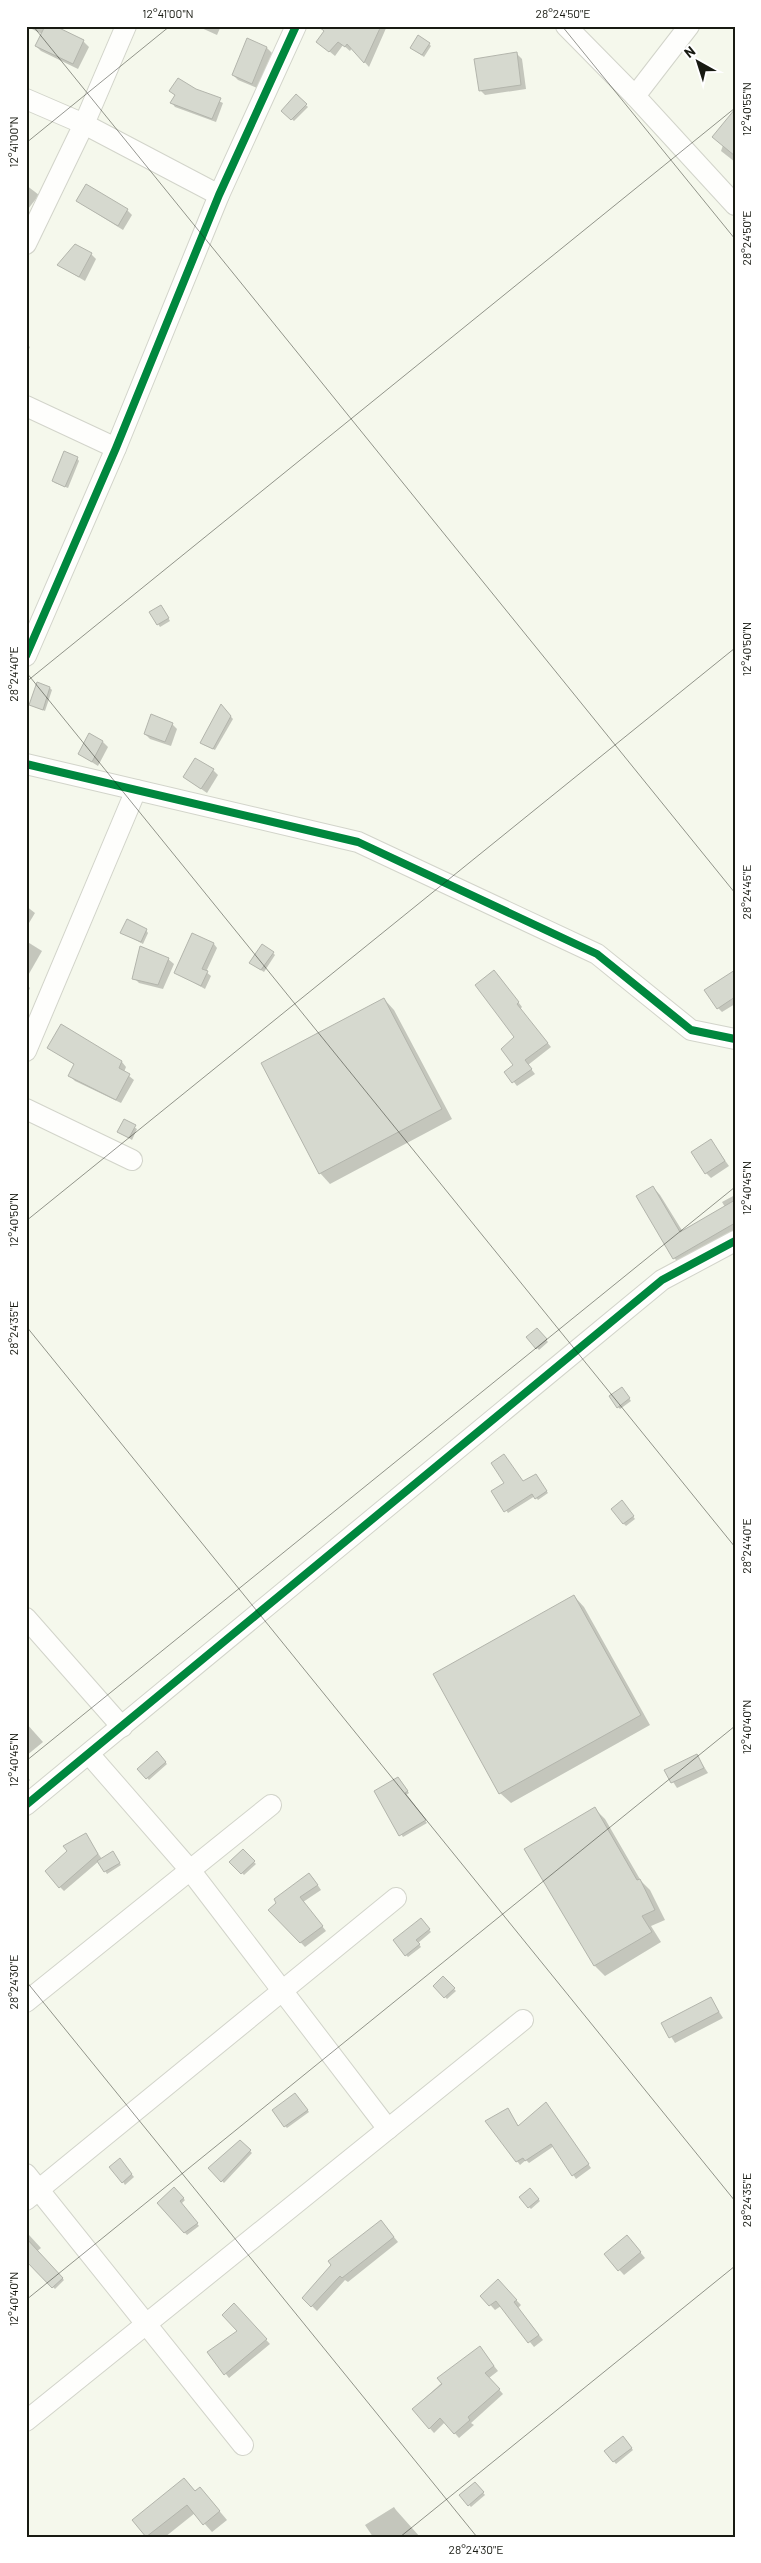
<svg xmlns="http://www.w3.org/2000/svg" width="761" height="2563" font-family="Barlow,sans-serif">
	<rect width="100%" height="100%" fill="#f5f8ec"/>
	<g fill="#0003">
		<path d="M26 26H52L84 42 89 47 78 69 41 51 36 46 42 34Z"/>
		<path d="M197 26H221L217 35Z"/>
		<path d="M330 26H387L369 67 352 48 350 51 343 45 335 56 318 42Z"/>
		<path d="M248 40 267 48 272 53 257 88 238 80 233 75Z"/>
		<path d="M429 44 431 46 424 57 414 50Z"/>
		<path d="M517 54 522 59 526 89 485 95 480 90Z"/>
		<path d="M195 90 223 103 216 122 175 107 172 103Z"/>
		<path d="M296 96 308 107 294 121 282 111Z"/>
		<path d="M735 111V162L721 151Z"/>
		<path d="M26 185 39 195 28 209 26 208Z"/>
		<path d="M77 201 127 210 132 215 123 230Z"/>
		<path d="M91 254 96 259 85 281 58 265Z"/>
		<path d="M26 344 30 347 26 355Z"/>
		<path d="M77 458 79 461 68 488 55 483 53 481Z"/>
		<path d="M163 608 170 621 160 627 151 612Z"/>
		<path d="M50 688 52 690 45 711 30 705Z"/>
		<path d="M221 706 233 719 215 750 204 745Z"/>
		<path d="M172 724 177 729 171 746 150 739 145 734Z"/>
		<path d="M103 742 108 747 98 766 79 754Z"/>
		<path d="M213 770 218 775 207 793 184 777Z"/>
		<path d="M26 906 35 913 26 928Z"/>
		<path d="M146 930 148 933 143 944 124 934Z"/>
		<path d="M26 941 42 951 26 979Z"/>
		<path d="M214 944 217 948 206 972 211 976 205 989 175 972Z"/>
		<path d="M141 948 168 959 174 964 163 989 139 983 134 978Z"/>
		<path d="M273 953 275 955 264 972 253 965Z"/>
		<path d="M735 972V1004L722 1012 718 1008Z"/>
		<path d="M498 975 522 1007 520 1009 551 1047 528 1065 535 1074 517 1086 506 1072 515 1065V1037Z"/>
		<path d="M26 984 30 988 26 997Z"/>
		<path d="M384 999 394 1010 452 1119 330 1184 320 1173Z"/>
		<path d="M49 1048 122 1062 126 1067 124 1072 134 1080 121 1103 75 1081 70 1076 75 1065Z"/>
		<path d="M124 1121 137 1129 132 1140 119 1132Z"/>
		<path d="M711 1141 729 1166 711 1178 706 1173Z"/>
		<path d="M653 1187 660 1195 683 1232 725 1207 722 1202 735 1195V1235L682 1266 674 1258Z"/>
		<path d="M537 1329 548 1342 539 1350 528 1337Z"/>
		<path d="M624 1391 631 1401 620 1409 618 1407Z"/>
		<path d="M538 1478 548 1493 538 1500 535 1496 508 1513 493 1491Z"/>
		<path d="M624 1504 635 1519 626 1526 624 1524Z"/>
		<path d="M574 1596 584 1607 650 1725 511 1803 500 1793Z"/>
		<path d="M26 1723 43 1742 26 1756Z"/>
		<path d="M157 1753 167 1764 149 1780 139 1769Z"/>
		<path d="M697 1756 708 1773 677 1788 666 1771Z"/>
		<path d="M26 1776 30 1780 26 1784Z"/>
		<path d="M400 1780 409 1793 406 1795 427 1823 403 1837 376 1792Z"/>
		<path d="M595 1809 605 1819 641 1881 650 1890 665 1920 651 1926 661 1942 605 1976 595 1966 526 1849Z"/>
		<path d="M85 1835 102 1859 114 1855 121 1865 107 1874 99 1861 64 1891 60 1887Z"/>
		<path d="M242 1851 256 1864 244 1875 231 1862Z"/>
		<path d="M313 1878 321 1890 303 1902 326 1931 305 1947 270 1910Z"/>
		<path d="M421 1920 431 1932 418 1943 421 1947 408 1957 406 1955Z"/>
		<path d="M443 1978 456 1991 447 1999 435 1986Z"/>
		<path d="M711 1999 723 2018 675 2043 663 2024Z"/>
		<path d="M297 2096 309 2112 287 2128 285 2126Z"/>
		<path d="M549 2107 591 2168 576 2179 554 2146 529 2163 526 2160 520 2165 487 2122 508 2110 519 2127Z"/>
		<path d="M240 2141 252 2153 224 2183 210 2168Z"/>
		<path d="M122 2162 134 2177 125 2185 123 2182Z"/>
		<path d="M174 2189 185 2200 181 2204 199 2226 187 2235 158 2203Z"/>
		<path d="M530 2190 540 2201 531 2209 529 2207Z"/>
		<path d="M385 2226 398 2242 348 2282 345 2280 317 2311 304 2298 333 2265Z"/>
		<path d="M29 2235 41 2248 29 2258 26 2255V2237Z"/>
		<path d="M632 2242 645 2258 624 2275 606 2255Z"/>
		<path d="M52 2268 64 2280 55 2289 43 2277Z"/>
		<path d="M498 2281 521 2305 518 2308 543 2340 534 2347 501 2306 495 2310 482 2296Z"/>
		<path d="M234 2305 270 2344 229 2378 209 2352 238 2331Z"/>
		<path d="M480 2348 498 2371 489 2378 503 2394 471 2423 474 2425 459 2438 445 2422 434 2433 413 2409Z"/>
		<path d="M625 2440 633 2450 616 2464 606 2451Z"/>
		<path d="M475 2483 485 2495 471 2507 460 2495Z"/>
		<path d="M200 2488 227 2520 212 2532 195 2513 165 2537H147L134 2520Z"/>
		<path d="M394 2507 396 2510 420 2537H373L365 2525Z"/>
	</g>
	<g fill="#d6d9cf" stroke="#b3b5ac">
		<path d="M45 26H55L84 40 73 64 35 46Z"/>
		<path d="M318 26H381L364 63 347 44 345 47 338 42 329 52 316 42 324 31Z"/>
		<path d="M418 35 430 43 422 55 410 48Z"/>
		<path d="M247 38 267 47 252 84 232 75Z"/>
		<path d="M517 52 521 85 479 91 474 59Z"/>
		<path d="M178 78 196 89 221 98 212 119 170 103 175 95 169 91Z"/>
		<path d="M296 94 307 104 291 120 281 111Z"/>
		<path d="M735 109V156L712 137Z"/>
		<path d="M86 184 128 209 118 226 76 201Z"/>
		<path d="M75 244 92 253 79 277 57 265Z"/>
		<path d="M64 451 78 457 65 487 52 481Z"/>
		<path d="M161 605 169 618 157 625 149 612Z"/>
		<path d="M37 682 50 687 43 710 29 705Z"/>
		<path d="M221 704 231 716 213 749 200 743Z"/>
		<path d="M151 714 173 723 165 742 144 734Z"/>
		<path d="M89 733 103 741 92 762 78 754Z"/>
		<path d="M195 758 214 769 201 789 183 777Z"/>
		<path d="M127 919 147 929 141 942 120 933Z"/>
		<path d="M192 933 214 943 202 969 208 971 201 986 174 973Z"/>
		<path d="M262 944 274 952 261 970 249 963Z"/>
		<path d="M140 946 169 958 158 985 132 979Z"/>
		<path d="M494 970 519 1002 517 1004 548 1043 525 1060 532 1069 512 1083 504 1072 513 1065 501 1049 514 1037 475 985Z"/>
		<path d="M735 970V997L717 1009 704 990Z"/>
		<path d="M384 998 442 1109 319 1174 261 1063Z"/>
		<path d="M61 1024 122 1061 119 1068 130 1074 116 1100 68 1076 74 1064 47 1048Z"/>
		<path d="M124 1119 136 1125 129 1138 117 1132Z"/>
		<path d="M711 1139 725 1161 705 1174 691 1152Z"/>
		<path d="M653 1186 680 1232 735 1200V1223L673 1259 636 1196Z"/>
		<path d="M537 1328 547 1339 536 1349 526 1337Z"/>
		<path d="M622 1387 630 1398 617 1408 609 1396Z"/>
		<path d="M504 1454 523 1481 536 1474 547 1491 535 1499 532 1494 504 1512 491 1491 504 1483 491 1463Z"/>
		<path d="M622 1500 634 1516 623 1524 611 1509Z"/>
		<path d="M574 1595 641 1715 499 1794 433 1674Z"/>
		<path d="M157 1751 166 1762 146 1779 137 1769Z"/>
		<path d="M697 1754 704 1768 671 1783 664 1770Z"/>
		<path d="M398 1777 408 1791 405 1793 426 1820 399 1836 374 1791Z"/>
		<path d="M595 1807 637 1880 640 1879 655 1910 642 1916 652 1932 594 1966 524 1849Z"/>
		<path d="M86 1833 98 1854 59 1888 45 1871 67 1851 63 1846Z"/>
		<path d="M243 1849 255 1861 241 1874 229 1862Z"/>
		<path d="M113 1851 120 1863 104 1872 97 1861Z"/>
		<path d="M309 1873 318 1885 300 1897 323 1926 300 1943 268 1910 276 1903 274 1899Z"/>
		<path d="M421 1918 430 1929 416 1940 420 1944 405 1956 393 1940Z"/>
		<path d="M443 1976 455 1988 444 1998 433 1986Z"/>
		<path d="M711 1997 719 2012 669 2038 661 2023Z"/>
		<path d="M295 2093 308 2110 284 2127 272 2110Z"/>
		<path d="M546 2102 589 2164 572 2176 551 2144 525 2161 523 2158 516 2162 485 2121 508 2108 518 2126Z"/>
		<path d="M240 2140 251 2150 221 2182 208 2168Z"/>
		<path d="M120 2158 132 2174 122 2183 109 2167Z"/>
		<path d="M174 2187 184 2198 180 2201 198 2223 184 2233 157 2203Z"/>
		<path d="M530 2188 539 2199 528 2208 519 2197Z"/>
		<path d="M381 2220 394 2237 342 2278 340 2276 311 2307 302 2298 331 2265 328 2261Z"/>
		<path d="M627 2235 641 2252 618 2271 604 2254Z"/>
		<path d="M26 2238 63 2278 52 2288 26 2261Z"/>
		<path d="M498 2279 517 2300 514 2302 539 2335 528 2343 496 2301 489 2306 480 2296Z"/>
		<path d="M234 2303 267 2339 224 2375 207 2352 237 2331 222 2315Z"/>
		<path d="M480 2346 494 2366 485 2373 500 2389 468 2417 470 2420 454 2434 440 2418 429 2429 412 2409 442 2384 437 2378Z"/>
		<path d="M623 2436 632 2448 613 2462 604 2451Z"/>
		<path d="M184 2478 195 2491 200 2487 220 2511 203 2525 187 2505 146 2537 132 2520Z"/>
		<path d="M475 2482 484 2492 468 2506 459 2495Z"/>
	</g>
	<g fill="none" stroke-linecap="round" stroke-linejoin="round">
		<g stroke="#d2d4ca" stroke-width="22">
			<g id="minor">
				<path d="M566 26 635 96 735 205"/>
				<path d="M635 96 689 26"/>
				<path d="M26 99 84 124 219 195"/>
				<path d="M26 244 84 124 126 26"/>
				<path d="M26 406 116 448"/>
				<path d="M26 656 116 448 219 195 296 26"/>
				<path d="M26 764 358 842 597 954 691 1030 735 1039"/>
				<path d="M26 1051 136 790"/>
				<path d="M26 1109 132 1160"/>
				<path d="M26 1618 122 1727"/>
				<path d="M89 1754 190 1870 388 2129"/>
				<path d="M26 1805 662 1280 735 1241"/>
				<path d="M26 2002 271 1805"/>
				<path d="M26 2174 243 2445"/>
				<path d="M26 2200 396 1898"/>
				<path d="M26 2421 523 2020"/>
			</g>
		</g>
		<use href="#minor" stroke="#fefefc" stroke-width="20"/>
		<g stroke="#fff" stroke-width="11">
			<g id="cycleway">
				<path d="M26 656 116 448 219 195 296 26"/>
				<path d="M26 764 358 842 597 954 691 1030 735 1039"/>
				<path d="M26 1805 662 1280 735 1241"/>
			</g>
		</g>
		<use href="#cycleway" stroke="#00873e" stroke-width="8"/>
	</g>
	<path fill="none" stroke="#181a12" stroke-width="1" stroke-opacity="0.45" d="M33 26 735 893M562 26 735 239M26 143 170 26M26 672 735 1547M26 682 735 108M26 1221 735 648M26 1326 735 2201M26 1761 735 1187M26 1981 477 2537M26 2300 735 1726M400 2537 735 2266"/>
	<rect width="761" height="2563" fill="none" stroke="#ffffff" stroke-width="55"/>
	<g transform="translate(698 62) rotate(321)" stroke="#ffffff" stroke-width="4" paint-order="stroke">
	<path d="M0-4L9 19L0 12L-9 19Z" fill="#181a12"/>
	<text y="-8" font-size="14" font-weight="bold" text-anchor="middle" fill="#181a12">N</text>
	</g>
	<rect x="28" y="28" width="706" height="2508" fill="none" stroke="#181a12" stroke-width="2"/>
	<g font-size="12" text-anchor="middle" fill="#181a12">
		<text x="168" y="18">12°41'00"N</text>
		<text x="563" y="18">28°24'50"E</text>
		<text transform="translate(747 109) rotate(-90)" y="4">12°40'55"N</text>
		<text transform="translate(14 142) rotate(-90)" y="4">12°41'00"N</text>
		<text transform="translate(747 238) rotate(-90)" y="4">28°24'50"E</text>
		<text transform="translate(747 649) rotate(-90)" y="4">12°40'50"N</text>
		<text transform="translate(14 674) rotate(-90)" y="4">28°24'40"E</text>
		<text transform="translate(747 892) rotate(-90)" y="4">28°24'45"E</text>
		<text transform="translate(747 1188) rotate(-90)" y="4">12°40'45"N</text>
		<text transform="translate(14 1220) rotate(-90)" y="4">12°40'50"N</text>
		<text transform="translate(14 1328) rotate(-90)" y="4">28°24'35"E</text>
		<text transform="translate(747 1546) rotate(-90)" y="4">28°24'40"E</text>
		<text transform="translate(747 1727) rotate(-90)" y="4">12°40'40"N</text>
		<text transform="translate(14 1760) rotate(-90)" y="4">12°40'45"N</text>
		<text transform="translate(14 1982) rotate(-90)" y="4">28°24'30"E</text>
		<text transform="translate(747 2200) rotate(-90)" y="4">28°24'35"E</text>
		<text transform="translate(14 2299) rotate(-90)" y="4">12°40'40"N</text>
		<text x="476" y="2554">28°24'30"E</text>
	</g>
</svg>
